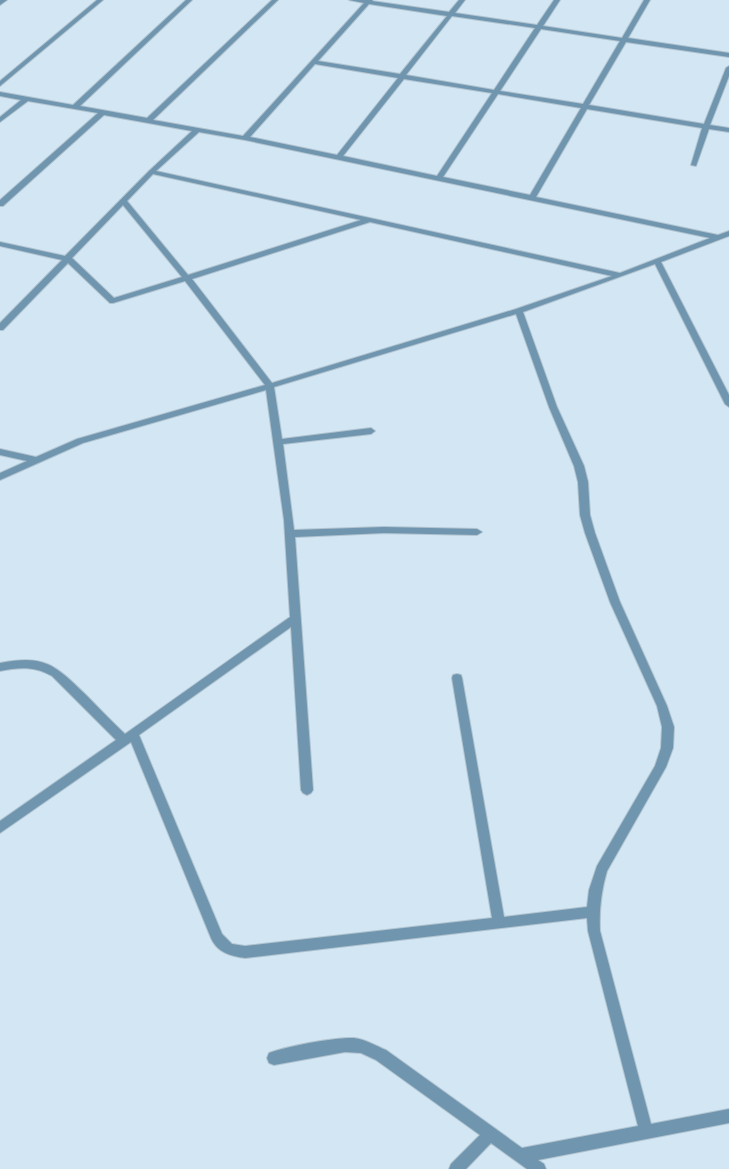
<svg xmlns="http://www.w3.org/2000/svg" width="729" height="1169" font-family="'Open Sans',sans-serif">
	<rect width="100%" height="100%" fill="#d2e6f3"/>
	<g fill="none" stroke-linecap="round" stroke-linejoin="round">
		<g stroke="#b1c3cf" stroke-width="2">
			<g id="minor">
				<path d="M0 0H7L0 5Z"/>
				<path d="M97 0H103L0 86V81Z"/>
				<path d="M186 0H192L80 106 147 118 272 0H278L153 120 243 136 364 3 349 0H373L372 1 449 12 459 0H465L455 13 537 25 554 0H560L543 26 622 38 644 0H650L628 38 729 53V57L626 42 589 105 704 124 726 68 729 66V76L710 125 729 128V132L709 129 696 166 691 165 702 128 587 109 536 197 718 235 729 231V236L661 262 729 395V407L725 404 655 264 523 312 557 407 584 466 588 482 590 515 595 533 620 602 667 706 674 727 673 748 666 767 607 871C601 892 599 910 600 931L651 1124 729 1109V1123L538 1160 544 1164 546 1169H527L491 1143 466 1169H449L451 1164 480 1135 376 1060 361 1053 345 1052 274 1065 269 1063 267 1058 269 1053C287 1046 336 1037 354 1038 365 1039 376 1046 386 1050L522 1148 638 1126 588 931 587 918 245 958C230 956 217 952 211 938L131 742 0 833V821L116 740 52 676C35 666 19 667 0 671V663C44 654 55 665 85 694 98 707 111 721 125 734L290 617 284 520 266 390 83 443 0 480V473L27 461 0 455V449L36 457 77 439 265 385 185 281 113 303H110L68 263 3 330H0V323L62 260 0 246V242L65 256 149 171 192 131 104 115 3 206H0V200L98 113 28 101 0 122V117L21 100 0 96V92L73 105ZM369 4 447 16 400 74 318 61ZM452 16 535 28 494 90 406 75ZM541 29 620 41 583 104 500 91ZM315 64 398 78 337 155 250 137ZM404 79 492 93 437 176 343 156ZM498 94 581 108 530 195 443 177ZM199 132 245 140 710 238 620 273 156 171ZM153 174 361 220 188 275 127 201ZM123 205 182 277 114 298 72 258ZM370 222 612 276 516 309 272 383 192 279ZM516 314 549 407 574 466 578 482 580 515 585 533 610 602 657 706 662 727 661 748 655 766 597 866 589 890 587 907 504 917 462 678 461 675 457 674 453 675 452 678 492 918 245 946 232 944 222 934 139 735 291 627 301 790 303 793 307 795 311 793 313 790 295 537 384 533 477 535 482 532 477 529 384 527 294 530 283 444 371 434 375 431 371 428 282 439 274 387Z"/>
			</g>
		</g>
		<use href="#minor" fill="#6f95af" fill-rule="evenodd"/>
	</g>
</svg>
